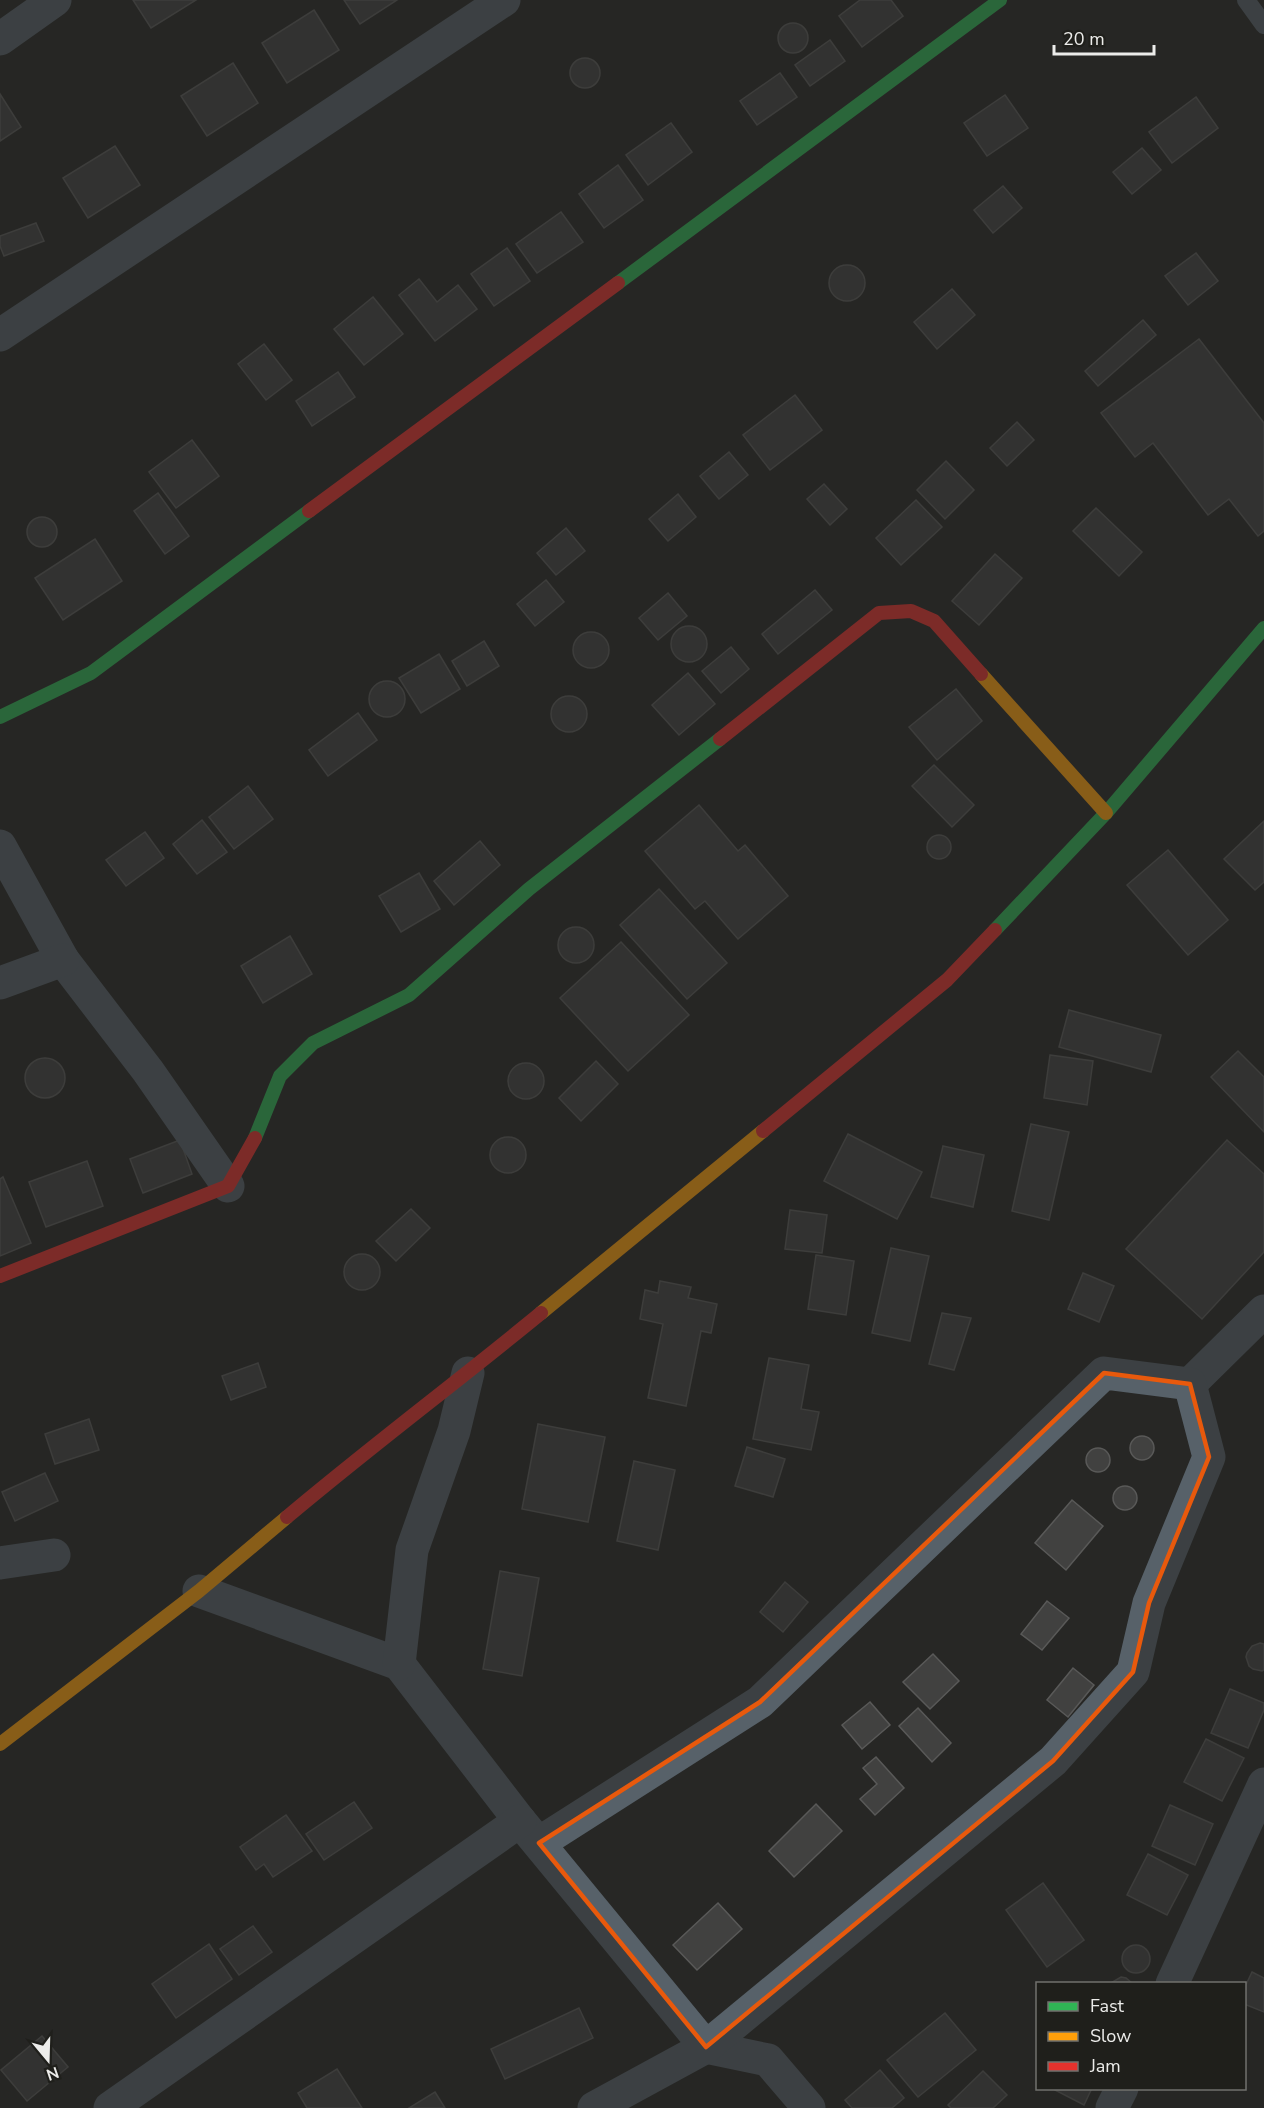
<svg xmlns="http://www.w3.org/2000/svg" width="1264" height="2108" font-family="'Nunito Sans',sans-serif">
	<rect width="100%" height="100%" fill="#272725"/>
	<g fill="#414140" stroke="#595958" stroke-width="1.5">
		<path d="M133 0H196L151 28Z"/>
		<path d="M344 0H397L360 24Z"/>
		<path d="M860 0H891L903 16 862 47 839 16Z"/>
		<path d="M314 10 339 50 287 83 262 43Z"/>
		<circle cx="793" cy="38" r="15"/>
		<path d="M830 40 845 61 810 86 795 65Z"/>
		<circle cx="585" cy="73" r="15"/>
		<path d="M233 63 258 103 207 136 181 96Z"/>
		<path d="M780 73 797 97 757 125 740 101Z"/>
		<path d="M0 94 21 127 0 141Z"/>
		<path d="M1005 95 1028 128 987 156 964 123Z"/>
		<path d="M1196 97 1218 128 1172 163 1149 132Z"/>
		<path d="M671 123 692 152 648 185 626 155Z"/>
		<path d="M115 146 140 185 88 218 63 178Z"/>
		<path d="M1142 148 1161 170 1132 194 1113 172Z"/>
		<path d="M618 165 643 200 604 228 579 194Z"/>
		<path d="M1003 186 1022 208 993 233 974 210Z"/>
		<path d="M561 212 583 242 537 273 516 244Z"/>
		<path d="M36 223 44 241 4 256 0 246V236Z"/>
		<path d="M507 248 530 281 494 306 471 274Z"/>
		<path d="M1196 253 1218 281 1188 305 1165 276Z"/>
		<circle cx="847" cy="283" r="18"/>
		<path d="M419 279 437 302 458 285 477 309 435 341 399 295Z"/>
		<path d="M952 289 975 315 937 349 914 322Z"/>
		<path d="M373 297 403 334 364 365 334 329Z"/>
		<path d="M1143 320 1156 335 1098 386 1085 371Z"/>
		<path d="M1199 339 1264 423V531L1258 536 1229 499 1208 515 1153 443 1135 457 1101 413Z"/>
		<path d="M264 344 292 380 266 400 238 364Z"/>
		<path d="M338 372 355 397 312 426 296 401Z"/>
		<path d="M795 395 822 430 770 470 743 435Z"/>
		<path d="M1017 422 1034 440 1007 466 990 448Z"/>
		<path d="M192 440 219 476 176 508 149 472Z"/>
		<path d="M729 452 748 475 719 499 700 476Z"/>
		<path d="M946 461 974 490 945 519 917 490Z"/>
		<path d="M824 484 847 509 830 525 807 499Z"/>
		<path d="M158 493 189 536 165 554 134 511Z"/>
		<path d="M678 494 696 517 668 541 649 519Z"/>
		<path d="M916 500 942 527 901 565 876 538Z"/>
		<path d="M1096 508 1142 552 1119 576 1073 531Z"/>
		<circle cx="42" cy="532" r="15"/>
		<path d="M566 528 585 551 556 575 537 553Z"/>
		<path d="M95 539 122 581 63 620 35 578Z"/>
		<path d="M995 554 1022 578 979 625 952 601Z"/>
		<path d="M546 580 564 602 535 626 517 604Z"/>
		<path d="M815 590 832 610 778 654 762 634Z"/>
		<path d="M668 593 687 616 658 640 639 618Z"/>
		<circle cx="689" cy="644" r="18"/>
		<circle cx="591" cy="650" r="18"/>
		<path d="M484 641 499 666 467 686 452 661Z"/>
		<path d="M731 647 749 669 721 693 702 671Z"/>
		<path d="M439 654 460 689 421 713 399 678Z"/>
		<path d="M688 673 715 704 679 735 652 705Z"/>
		<circle cx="387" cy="699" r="18"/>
		<path d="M956 689 982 721 937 760 909 727Z"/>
		<circle cx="569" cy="714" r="18"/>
		<path d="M358 713 377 740 328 776 309 750Z"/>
		<path d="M934 765 974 805 952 827 912 786Z"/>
		<path d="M248 786 273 819 234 849 209 817Z"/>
		<path d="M699 805 738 851 745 845 788 896 738 939 705 901 695 909 645 851Z"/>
		<path d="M202 820 227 852 197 874 173 844Z"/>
		<path d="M1264 821V882L1255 890 1224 859Z"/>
		<path d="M145 832 164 858 126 886 106 860Z"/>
		<circle cx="939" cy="847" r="12"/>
		<path d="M480 841 500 865 454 905 434 881Z"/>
		<path d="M1168 850 1228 920 1188 955 1127 885Z"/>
		<path d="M419 873 440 909 401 932 379 896Z"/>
		<path d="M659 889 727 963 687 999 620 925Z"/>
		<circle cx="576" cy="945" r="18"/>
		<path d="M290 936 312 974 263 1003 241 966Z"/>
		<path d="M621 942 689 1015 628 1071 560 998Z"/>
		<path d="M1069 1010 1161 1035 1151 1072 1059 1047Z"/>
		<path d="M1238 1051 1264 1077V1132L1211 1077Z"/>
		<path d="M1050 1055 1093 1061 1087 1105 1044 1098Z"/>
		<circle cx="45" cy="1078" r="20"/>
		<path d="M596 1061 618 1084 581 1121 559 1098Z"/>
		<circle cx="526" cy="1081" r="18"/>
		<path d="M1031 1124 1069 1132 1049 1220 1012 1211Z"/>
		<path d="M848 1134 922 1172 897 1219 824 1181Z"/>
		<circle cx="508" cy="1155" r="18"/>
		<path d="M180 1140 192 1174 143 1193 130 1159Z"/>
		<path d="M1227 1140 1264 1174V1252L1202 1319 1126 1249Z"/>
		<path d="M943 1146 984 1155 973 1207 931 1197Z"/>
		<path d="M87 1161 103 1206 46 1227 29 1182Z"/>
		<path d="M3 1177 31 1243 0 1256V1179Z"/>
		<path d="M411 1209 430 1228 396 1261 376 1241Z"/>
		<path d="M790 1210 827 1215 822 1253 785 1249Z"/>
		<path d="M891 1248 929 1256 910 1341 872 1333Z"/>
		<circle cx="362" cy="1272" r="18"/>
		<path d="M816 1255 854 1261 846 1315 808 1309Z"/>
		<path d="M1083 1273 1114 1286 1099 1322 1068 1309Z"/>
		<path d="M660 1281 691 1287 688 1298 717 1304 711 1333 701 1331 686 1406 648 1398 663 1324 640 1319 645 1290 658 1293Z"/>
		<path d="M942 1313 971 1318 954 1370 929 1364Z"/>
		<path d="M769 1358 809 1365 801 1409 819 1412 811 1450 753 1439Z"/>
		<path d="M258 1363 266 1387 231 1400 222 1376Z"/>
		<path d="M89 1419 99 1450 55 1464 45 1434Z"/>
		<path d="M538 1424 605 1437 588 1522 522 1509Z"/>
		<circle cx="1142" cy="1448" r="12"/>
		<path d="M747 1447 785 1459 773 1497 735 1486Z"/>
		<circle cx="1098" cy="1460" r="12"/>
		<path d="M634 1461 675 1470 658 1550 617 1541Z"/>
		<path d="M45 1473 58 1501 15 1521 2 1492Z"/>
		<circle cx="1125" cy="1498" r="12"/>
		<path d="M1072 1500 1103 1526 1066 1570 1035 1543Z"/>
		<path d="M500 1571 539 1578 522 1676 483 1669Z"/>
		<path d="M785 1582 808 1602 783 1632 760 1612Z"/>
		<path d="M1047 1601 1069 1618 1042 1650 1021 1634Z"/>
		<path d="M1260 1643 1264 1644V1670L1262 1671 1253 1669 1249 1666 1246 1657 1247 1653 1252 1646Z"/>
		<path d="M933 1654 959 1681 930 1709 903 1682Z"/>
		<path d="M1073 1668 1094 1685 1068 1717 1047 1700Z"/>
		<path d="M1230 1689 1264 1703V1710L1248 1748 1211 1733Z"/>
		<path d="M870 1702 890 1725 862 1749 842 1725Z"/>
		<path d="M918 1708 951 1743 932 1762 899 1726Z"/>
		<path d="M1206 1739 1244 1758 1222 1801 1184 1782Z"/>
		<path d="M876 1757 904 1788 875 1815 860 1799 877 1784 863 1768Z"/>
		<path d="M354 1802 372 1828 324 1860 306 1834Z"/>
		<path d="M816 1804 842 1831 794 1877 769 1851Z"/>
		<path d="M1170 1805 1213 1824 1195 1865 1152 1846Z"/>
		<path d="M286 1815 312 1851 273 1877 264 1864 256 1870 240 1847Z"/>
		<path d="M1148 1854 1188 1875 1167 1915 1127 1895Z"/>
		<path d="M1043 1883 1084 1940 1047 1967 1006 1910Z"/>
		<path d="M718 1903 742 1929 697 1970 673 1945Z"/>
		<path d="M253 1926 272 1952 239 1975 220 1949Z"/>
		<path d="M209 1944 232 1979 176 2018 152 1984Z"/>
		<circle cx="1136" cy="1959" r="14"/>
		<path d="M1252 1972 1264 1978V2012L1244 2004V1989Z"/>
		<path d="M1121 1977 1126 1978 1133 1984H1109Z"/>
		<path d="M579 2008 593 2038 505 2079 491 2049Z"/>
		<path d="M945 2013 976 2050 918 2097 887 2060Z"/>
		<path d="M42 2036 68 2067 27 2101 1 2070Z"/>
		<path d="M337 2069 362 2108H307L298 2093Z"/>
		<path d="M880 2070 904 2098 892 2108H852L845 2100Z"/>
		<path d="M983 2071 1007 2095 993 2108H951L948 2105Z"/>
		<path d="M1055 2088H1092L1084 2105 1055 2090Z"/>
		<path d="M435 2092 445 2108H409Z"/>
	</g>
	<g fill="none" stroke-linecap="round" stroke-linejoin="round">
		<path stroke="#576169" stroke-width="18" d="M1246 0 1264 25"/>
		<g stroke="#576169" stroke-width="33">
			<path d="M0 39 55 0"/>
			<path d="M0 335 504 0"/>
			<path d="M0 846 63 960 148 1071 228 1186"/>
			<path d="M0 983 63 960"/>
			<path d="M1190 1384 1264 1311"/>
			<path d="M0 1563 54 1555"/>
			<path d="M199 1591 399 1664 520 1821 706 2047 768 2060 809 2108"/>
			<path d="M399 1664 412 1550 454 1431 468 1373"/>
			<path d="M539 1843 760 1702 1104 1373 1190 1384"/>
			<path d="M1172 1984 1264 1784"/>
			<path d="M110 2108 520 1821"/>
			<path d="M594 2108 706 2047 1053 1761 1133 1672 1149 1603 1209 1457 1190 1384"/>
			<path d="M1112 2108 1122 2088"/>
		</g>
		<g stroke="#30b455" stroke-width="14">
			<path d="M618 283 1000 0"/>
			<path d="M0 717 91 673 309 511"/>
			<path d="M995 930 1106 813 1264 628"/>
			<path d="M255 1138 280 1076 313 1043 409 995 529 889 720 739"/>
		</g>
		<g stroke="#ff9f0a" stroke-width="14">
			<path d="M981 674 1106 813"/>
			<path d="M541 1313 763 1131"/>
			<path d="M0 1744 199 1591 287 1517"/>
		</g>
		<g stroke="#e5322d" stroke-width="14">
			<path d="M309 511 618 283"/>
			<path d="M720 739 879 613 911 611 934 621 981 674"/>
			<path d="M763 1131 947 980 995 930"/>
			<path d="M0 1276 228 1186 255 1138"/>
			<path d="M287 1517C370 1447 457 1382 541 1313"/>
		</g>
	</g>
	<path d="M0 0H1264V2108H0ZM1104 1373 1190 1384 1209 1457 1149 1603 1133 1672 1053 1761 706 2047 539 1843 760 1702Z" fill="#272725" fill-opacity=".55" fill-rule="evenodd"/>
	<path fill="none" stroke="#e8590c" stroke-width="4.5" stroke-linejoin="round" d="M1104 1373 1190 1384 1209 1457 1149 1603 1133 1672 1053 1761 706 2047 539 1843 760 1702Z"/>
	<rect x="1036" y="1982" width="210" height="108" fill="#1f1f1b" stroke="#71716e" stroke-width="1.5"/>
	<rect x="1048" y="2002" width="30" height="9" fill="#30b455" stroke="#71716e" stroke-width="1.5"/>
	<text x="1090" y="2012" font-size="18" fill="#ececea">Fast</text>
	<rect x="1048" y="2032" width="30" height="9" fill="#ff9f0a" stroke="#71716e" stroke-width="1.5"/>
	<text x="1090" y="2042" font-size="18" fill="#ececea">Slow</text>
	<rect x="1048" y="2062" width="30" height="9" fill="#e5322d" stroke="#71716e" stroke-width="1.5"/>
	<text x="1090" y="2072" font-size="18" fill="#ececea">Jam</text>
	<g transform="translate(48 2060) rotate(161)" stroke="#1f1f1b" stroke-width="4.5" paint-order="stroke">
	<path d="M0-4.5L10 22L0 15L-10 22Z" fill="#ececea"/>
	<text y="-9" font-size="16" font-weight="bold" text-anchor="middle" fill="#ececea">N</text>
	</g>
	<path d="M1054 45v9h100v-9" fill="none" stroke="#ececea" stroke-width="3"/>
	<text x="1063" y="45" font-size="18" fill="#ececea" stroke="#1f1f1b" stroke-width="4.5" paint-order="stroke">20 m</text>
</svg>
